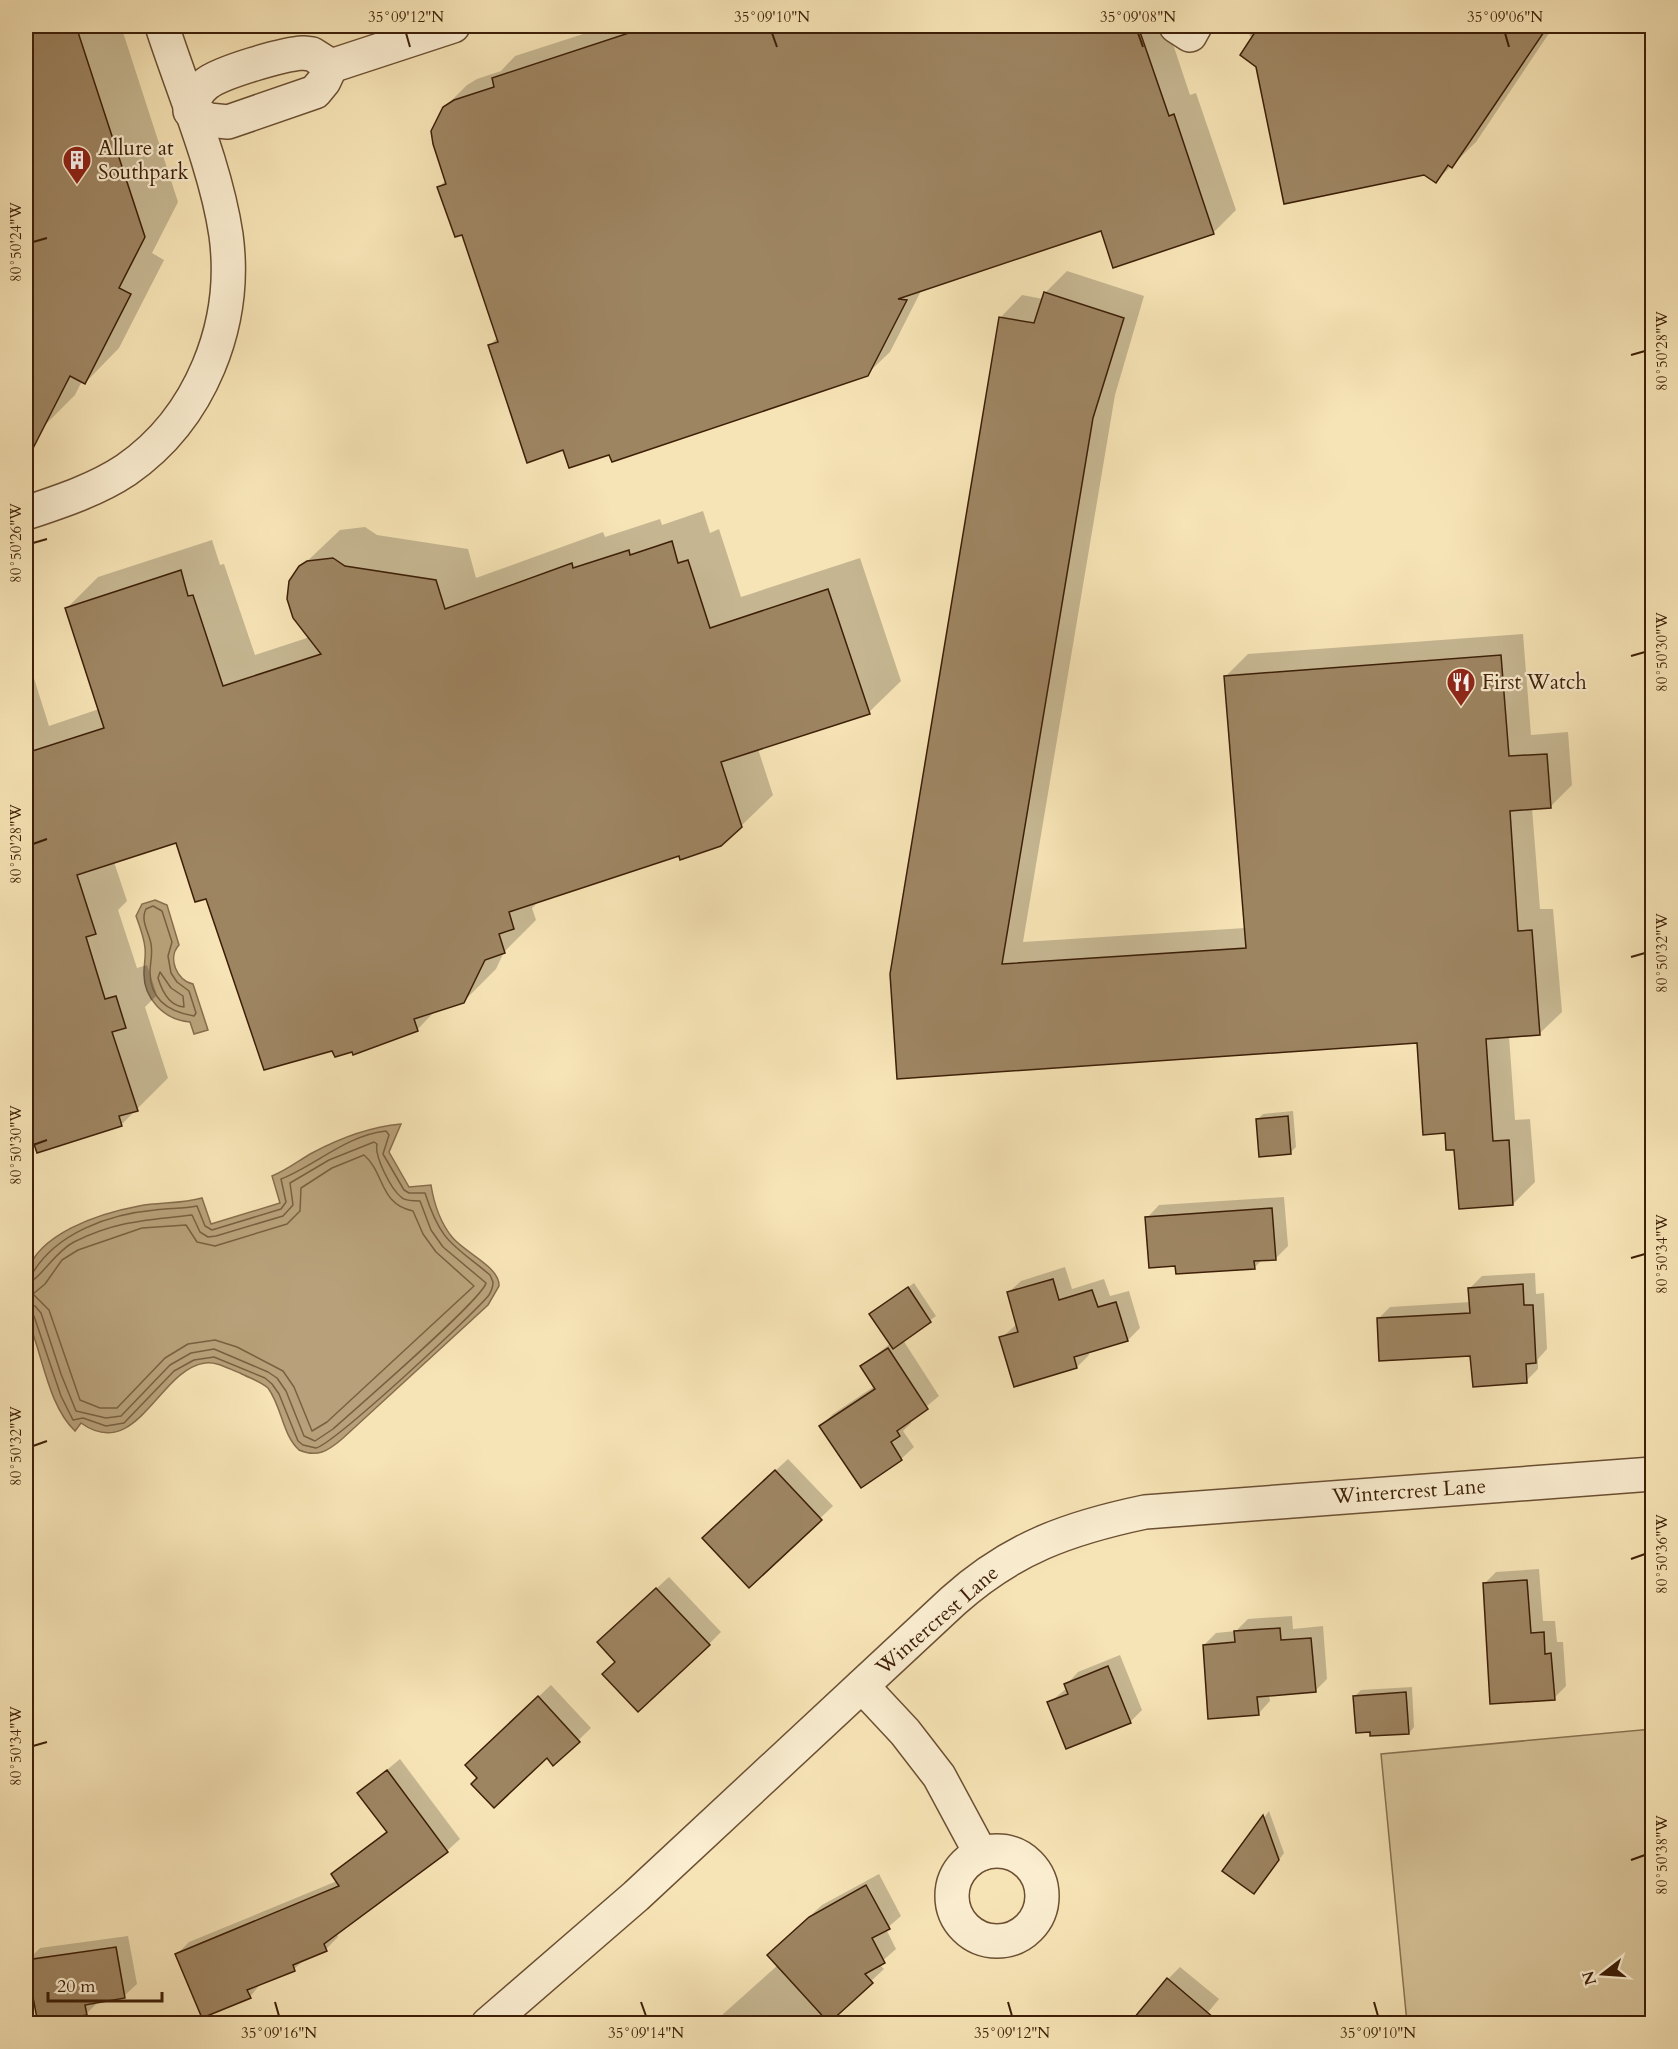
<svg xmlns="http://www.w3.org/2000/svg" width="1678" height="2049" font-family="Cardo,serif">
	<rect width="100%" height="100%" fill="#f7e4b6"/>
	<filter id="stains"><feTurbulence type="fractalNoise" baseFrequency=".00333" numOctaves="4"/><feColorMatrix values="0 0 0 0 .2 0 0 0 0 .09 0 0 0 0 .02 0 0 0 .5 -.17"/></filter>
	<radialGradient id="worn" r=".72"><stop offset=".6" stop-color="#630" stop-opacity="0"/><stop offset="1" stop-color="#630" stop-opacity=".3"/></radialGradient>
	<path fill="#d7c398" stroke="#8a7150" stroke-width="1.5" d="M1652 1729V2023H1407L1381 1754Z"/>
	<g fill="#b8a17a" stroke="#876d4c" stroke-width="1.5">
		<path d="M155 900 167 905 179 945C167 958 177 981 193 984L208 1030 194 1034 190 1022C164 1020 143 998 144 972 144 964 146 956 145 948 144 937 140 927 136 916L142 904Z"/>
		<path d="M401 1124 389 1152 409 1187 431 1185C434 1204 440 1222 452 1237 465 1253 500 1267 499 1286L488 1305 342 1439C328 1451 317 1458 299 1450 282 1434 282 1407 268 1388 260 1381 249 1378 240 1373 229 1369 216 1361 205 1363 159 1369 137 1463 81 1423L75 1431C52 1409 45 1370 35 1340 29 1320 22 1300 26 1278 33 1234 101 1213 139 1206 160 1202 181 1204 202 1198L211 1224 280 1203 272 1176C287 1170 298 1161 312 1153 340 1138 369 1127 401 1124Z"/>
	</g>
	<g fill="#0003">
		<path d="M26 26H121L178 202 152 253 164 260 119 348 85 383 82 381 75 395 40 430 26 435Z"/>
		<path d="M608 26H1167L1190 95 1196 93 1236 210 1214 232 1114 266 1102 229 922 289 890 352 867 374 610 453 564 449 489 346 498 337 463 233 439 187 446 180 444 108 467 85 477 79 501 71 515 56Z"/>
		<path d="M1255 26H1554L1476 142 1436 181 1249 35Z"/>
		<path d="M1067 271 1144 296 1115 395 1023 942 1245 928 1226 676 1248 654 1523 634 1531 735 1568 732 1572 785 1550 807 1532 808 1540 909H1553L1562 1012 1540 1033 1509 1036 1515 1120 1530 1119 1535 1182 1513 1204 1456 1148 1446 1131 1418 1042 899 1077 1001 317 1022 295 1043 299 1045 293Z"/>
		<path d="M703 511 710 533 719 529 741 597 860 558 901 681 869 712 758 749 773 795 741 826 680 854 540 900 532 908 536 920 504 952 496 969 464 1001 436 1010 417 1030 353 1050 333 1049 206 897 177 842 114 862 127 901 118 910 137 968 147 965 157 995 145 1007 168 1078 122 1124 26 1146V653L49 726 99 709 67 608 98 577 212 540 220 565 224 564 255 655 310 637 301 567 340 530 365 527 377 535 468 549 476 578 603 532 605 537 660 519 662 525Z"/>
		<path d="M1293 1111 1296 1147 1290 1153 1257 1120 1263 1114Z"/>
		<path d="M1284 1197 1288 1246 1276 1258 1263 1259 1254 1268 1177 1265 1147 1218 1159 1205Z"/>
		<path d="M1065 1267 1072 1289 1104 1279 1110 1296 1129 1291 1140 1328 1128 1340 1088 1352 1089 1355 1077 1367 1001 1338 1017 1324 1008 1293 1021 1281Z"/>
		<path d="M1535 1273 1536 1294 1544 1293 1547 1349 1538 1359V1369L1526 1381 1472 1354 1378 1319 1390 1307 1471 1302 1470 1288 1482 1276Z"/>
		<path d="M914 1283 936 1316 903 1340 939 1396 910 1420 911 1423 903 1431 914 1447 901 1459 861 1486 821 1426 833 1414 875 1386 862 1366 891 1343 871 1314Z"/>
		<path d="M788 1459 833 1506 749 1586 716 1526Z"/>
		<path d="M1539 1569 1543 1621H1555L1557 1642H1563L1566 1686 1554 1698 1484 1584 1496 1572Z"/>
		<path d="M669 1577 721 1632 709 1644 616 1662 611 1630Z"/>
		<path d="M1292 1616 1293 1629 1323 1626 1327 1679 1315 1691 1269 1694 1270 1701 1258 1714 1204 1645 1216 1633 1236 1631 1248 1619Z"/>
		<path d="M1120 1655 1142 1710 1130 1722 1049 1703 1067 1688 1066 1685 1078 1672Z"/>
		<path d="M551 1685 591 1728 554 1764 547 1756 479 1778V1752Z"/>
		<path d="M1412 1687 1414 1727 1409 1733 1355 1696 1361 1690Z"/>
		<path d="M400 1759 460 1839 447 1851 337 1933 338 1937 326 1949 306 1958 294 1969 261 1983 250 1997 177 1954 189 1942 337 1881 333 1874 388 1830 359 1793Z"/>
		<path d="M1269 1811 1284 1853 1259 1887 1224 1871Z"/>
		<path d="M879 1874 901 1916 886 1929 896 1949 879 1964 884 1969 825 2024H712L778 1965 781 1943 822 1905Z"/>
		<path d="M128 1936 137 1984 124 1996 99 2001 86 2014 28 1960 40 1948Z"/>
		<path d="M1180 1967 1219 1999 1198 2024 1168 1979Z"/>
	</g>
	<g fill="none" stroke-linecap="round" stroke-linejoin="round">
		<g stroke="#7a6040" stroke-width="1.5">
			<path d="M153 906 162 911 172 942 168 956 171 973 177 982 189 991 196 1013 194 1016C170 1012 150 1001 150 972 150 963 153 954 151 944 149 932 140 921 146 909Z"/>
			<path d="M160 972 171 988 183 996 184 1007C169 1006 162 991 158 978Z"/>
			<path d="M364 1155C385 1173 379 1204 413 1211L423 1234 436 1252 474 1286 327 1422 312 1431 294 1387 283 1371 237 1347 215 1340 188 1344 165 1358 117 1408H100L80 1400 49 1310 33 1294 45 1284 62 1260 78 1250 142 1228 186 1225 197 1242 215 1246 287 1224 300 1211 301 1188 332 1168Z"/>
			<path d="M26 1276 32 1274C56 1233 109 1214 155 1210 169 1208 183 1209 197 1206L205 1226 212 1230 281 1209 286 1202 281 1179C316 1165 347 1135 386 1131L389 1135 383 1154 404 1190 409 1193H425C441 1243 453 1244 490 1275L493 1282C493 1287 492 1290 489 1295 472 1316 335 1443 316 1448L303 1445 298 1441 279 1394 272 1384 265 1378 214 1357 194 1360 174 1371 124 1423 106 1426 83 1418 73 1420 61 1396 34 1316 26 1312"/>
			<path d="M26 1283C39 1282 54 1252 74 1242 116 1221 147 1220 192 1215L200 1232 208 1237 216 1236 283 1216 293 1205 290 1183 329 1160 374 1142 377 1144C374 1156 391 1189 401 1197 406 1202 413 1200 420 1201L431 1230 443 1247 486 1283C482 1300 355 1409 333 1429L315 1441 304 1436 286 1391 277 1378 268 1372 214 1349 191 1353 170 1365 121 1416 106 1418 76 1411 61 1374 41 1313 35 1306 26 1304"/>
		</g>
	</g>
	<g fill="#9e8562" stroke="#3d1f07" stroke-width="1.5">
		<path d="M26 26H76L145 237 119 288 131 294 85 384 70 376 26 462Z"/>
		<path d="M650 26H1138L1169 116 1174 114 1214 234 1113 268 1101 231 898 299 907 300 868 376 612 462 609 455 569 468 563 450 527 463 488 345 498 342 462 235 455 237 437 187 446 184 433 144 431 131 443 107 454 100 494 87 492 78Z"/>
		<path d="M1259 26H1548L1452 168 1448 165 1436 183 1424 175 1284 204 1256 67 1240 55Z"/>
		<path d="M1044 292 1124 318 1093 418 1002 964 1246 948 1224 676 1501 655 1509 756 1547 754 1551 808 1510 811 1518 931 1532 930 1540 1035 1486 1039 1493 1141 1509 1140 1513 1205 1459 1209 1454 1150H1446L1445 1133 1423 1135 1417 1043 897 1079 890 974 999 317 1034 323Z"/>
		<path d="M672 541 678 563 688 560 710 628 828 589 870 714 721 762 742 827 721 846 680 860 679 856 509 912 514 929 499 934 505 953 485 960 464 1003 414 1019 418 1031 353 1055 352 1052 335 1057 332 1051 264 1070 206 899 195 902 176 843 77 875 96 934 86 937 105 999 116 996 126 1028 112 1032 138 1111 119 1116 122 1126 37 1153 34 1144 26 1147V753L104 728 65 608 181 570 188 596 193 595 223 686 321 654 293 618 287 599 289 581 299 566 307 561 333 558 345 566 436 580 445 609 572 563 573 568 629 550 630 555Z"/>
		<path d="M1288 1116 1291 1154 1259 1157 1256 1119Z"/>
		<path d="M1272 1208 1276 1260 1254 1261 1255 1269 1176 1274 1175 1266 1149 1268 1145 1217Z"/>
		<path d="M1053 1279 1059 1300 1092 1290 1098 1307 1116 1302 1128 1341 1074 1357 1077 1368 1014 1387 999 1337 1018 1332 1007 1292Z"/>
		<path d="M1523 1284 1524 1305H1533L1536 1363 1526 1364 1527 1383 1473 1387 1470 1356 1379 1361 1377 1318 1470 1313 1468 1288Z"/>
		<path d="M908 1287 931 1322 893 1349 869 1314Z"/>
		<path d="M888 1348 928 1409 897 1431 900 1436 891 1442 902 1460 861 1488 819 1426 875 1389 860 1366Z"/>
		<path d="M775 1470 822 1520 749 1588 702 1538Z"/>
		<path d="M1527 1580 1531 1633 1544 1632 1545 1654 1551 1653 1555 1700 1490 1704 1483 1583Z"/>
		<path d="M656 1588 710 1645 638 1712 602 1674 615 1662 597 1642Z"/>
		<path d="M1280 1628 1281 1640 1311 1638 1316 1692 1257 1697 1259 1715 1208 1719 1203 1645 1235 1642 1234 1631Z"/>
		<path d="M1108 1666 1131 1723 1066 1749 1047 1702 1068 1694 1064 1684Z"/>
		<path d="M1406 1692 1409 1734 1370 1736V1732L1356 1733 1353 1696Z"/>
		<path d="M538 1696 580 1742 553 1766 547 1758 494 1808 471 1784 477 1778 465 1765Z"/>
		<path d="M387 1770 448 1852 324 1944 327 1951 293 1965 295 1971 247 1990 251 1998 202 2018 175 1954 339 1886 331 1874 387 1832 357 1793Z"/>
		<path d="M1263 1815 1279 1860 1254 1894 1222 1871Z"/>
		<path d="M866 1885 890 1929 872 1938 885 1963 865 1974 873 1983 829 2023 767 1955 809 1917Z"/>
		<path d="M116 1947 125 1998 85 2005 87 2015 38 2024 26 1960Z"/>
		<path d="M1167 1978 1221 2024H1129Z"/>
	</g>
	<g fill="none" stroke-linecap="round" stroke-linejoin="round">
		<g stroke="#6c5033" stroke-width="36">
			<g id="street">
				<path d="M1176 26 1190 35 1195 26"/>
				<path d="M303 53 312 54 331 66 324 81 315 92 228 122 209 120 190 111C193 100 197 91 206 84 221 72 284 54 303 53Z"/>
				<path d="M331 66 453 26"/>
				<path d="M26 513C59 502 96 490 126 470 201 418 238 324 226 235 216 167 183 91 162 26"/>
				<path d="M862 1686 905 1732 939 1776 981 1854"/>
				<circle cx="997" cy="1896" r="45"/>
				<path d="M488 2024 636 1896 953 1601C1012 1548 1069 1528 1145 1512L1652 1474"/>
			</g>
		</g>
		<use href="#street" stroke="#faedd0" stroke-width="33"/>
	</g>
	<path fill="none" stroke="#3d1f07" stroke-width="2" d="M406 33 410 47M772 33 777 47M1138 33 1143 47M1505 33 1509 47M33 242 47 238M1631 355 1645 351M33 543 47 539M1631 656 1645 652M33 844 47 839M1631 957 1645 953M33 1145 47 1140M1631 1258 1645 1254M33 1446 47 1441M1631 1559 1645 1554M33 1746 47 1742M1631 1860 1645 1855M275 2002 279 2016M641 2002 646 2016M1008 2002 1012 2016M1374 2002 1378 2016"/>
	<defs>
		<g id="building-pin" transform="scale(1.5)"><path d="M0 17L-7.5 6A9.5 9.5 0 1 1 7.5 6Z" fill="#8f2418" stroke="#faedd0"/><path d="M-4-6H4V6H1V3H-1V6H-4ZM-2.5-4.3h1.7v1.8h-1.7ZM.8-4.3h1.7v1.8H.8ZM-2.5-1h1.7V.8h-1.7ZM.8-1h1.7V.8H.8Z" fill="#fff"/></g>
		<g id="restaurant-pin" transform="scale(1.5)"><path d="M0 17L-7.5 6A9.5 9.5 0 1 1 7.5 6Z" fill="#8f2418" stroke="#faedd0"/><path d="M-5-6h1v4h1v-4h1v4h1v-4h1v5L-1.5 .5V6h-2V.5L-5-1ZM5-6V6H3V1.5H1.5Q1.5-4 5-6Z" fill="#fff"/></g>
	</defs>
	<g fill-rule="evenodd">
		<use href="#building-pin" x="77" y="160"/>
		<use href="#restaurant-pin" x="1461" y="682"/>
	</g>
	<g text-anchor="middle" stroke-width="4.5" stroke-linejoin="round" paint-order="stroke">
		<g font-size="21" fill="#3d1f07" stroke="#faedd0" text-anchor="start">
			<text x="98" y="155">Allure at<tspan x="98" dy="24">Southpark</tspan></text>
			<text x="1482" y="689">First Watch</text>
		</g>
		<g font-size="21" fill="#3d1f07" stroke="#faedd0">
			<text transform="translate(1409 1491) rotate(-4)" y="7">Wintercrest Lane</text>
			<text transform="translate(937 1620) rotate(-41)" y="7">Wintercrest Lane</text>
		</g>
	</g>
	<rect width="1678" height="2049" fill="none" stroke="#f7e4b6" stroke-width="66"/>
	<g transform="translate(1603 1974) rotate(253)" stroke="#faedd0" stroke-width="4.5" paint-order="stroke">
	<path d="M0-4.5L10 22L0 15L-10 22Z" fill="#3d1f07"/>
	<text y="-9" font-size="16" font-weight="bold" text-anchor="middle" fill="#3d1f07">N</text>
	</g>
	<path d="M48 1992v9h114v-9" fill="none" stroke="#3d1f07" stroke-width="3"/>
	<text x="57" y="1992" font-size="18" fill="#3d1f07" stroke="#faedd0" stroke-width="4.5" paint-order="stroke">20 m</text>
	<rect x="33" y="33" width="1612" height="1983" fill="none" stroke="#3d1f07" stroke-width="2"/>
	<g font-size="15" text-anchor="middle" fill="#3d1f07">
		<text x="406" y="22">35°09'12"N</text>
		<text x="772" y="22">35°09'10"N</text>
		<text x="1138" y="22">35°09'08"N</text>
		<text x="1505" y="22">35°09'06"N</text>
		<text transform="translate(16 242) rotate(-90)" y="5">80°50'24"W</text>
		<text transform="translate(1662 351) rotate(-90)" y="5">80°50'28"W</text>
		<text transform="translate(16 543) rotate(-90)" y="5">80°50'26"W</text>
		<text transform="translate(1662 652) rotate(-90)" y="5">80°50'30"W</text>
		<text transform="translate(16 844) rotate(-90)" y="5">80°50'28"W</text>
		<text transform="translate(1662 953) rotate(-90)" y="5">80°50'32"W</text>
		<text transform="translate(16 1145) rotate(-90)" y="5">80°50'30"W</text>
		<text transform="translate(1662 1254) rotate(-90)" y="5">80°50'34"W</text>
		<text transform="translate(16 1446) rotate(-90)" y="5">80°50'32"W</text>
		<text transform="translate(1662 1554) rotate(-90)" y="5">80°50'36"W</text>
		<text transform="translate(16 1746) rotate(-90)" y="5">80°50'34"W</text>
		<text transform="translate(1662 1855) rotate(-90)" y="5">80°50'38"W</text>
		<text x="279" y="2038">35°09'16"N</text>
		<text x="646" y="2038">35°09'14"N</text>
		<text x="1012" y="2038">35°09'12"N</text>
		<text x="1378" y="2038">35°09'10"N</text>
	</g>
	<rect width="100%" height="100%" filter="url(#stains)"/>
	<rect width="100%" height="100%" fill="url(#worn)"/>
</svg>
